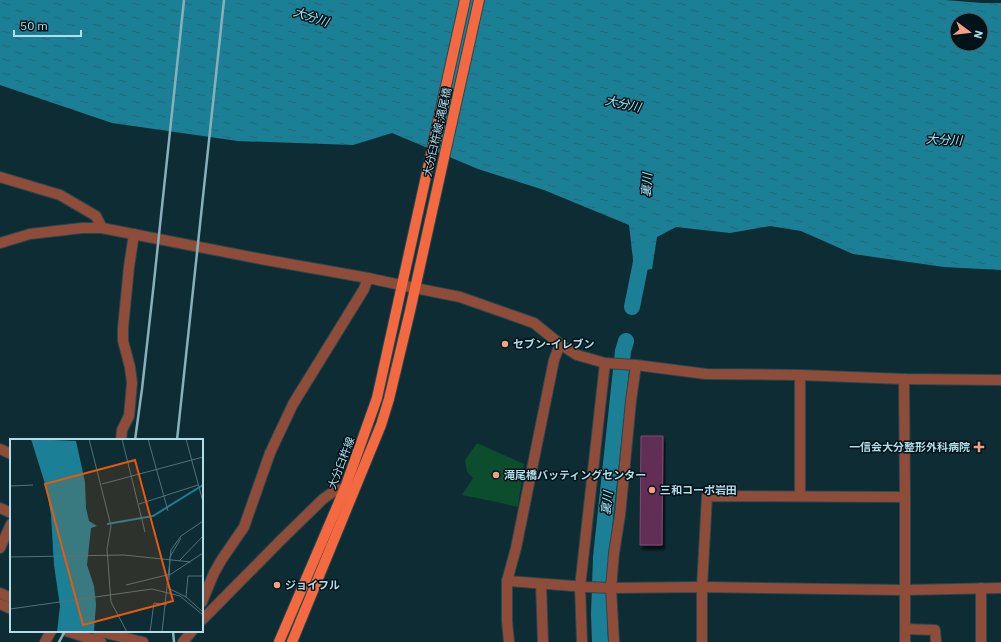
<svg xmlns="http://www.w3.org/2000/svg" width="1001" height="642" font-family="'IBM Plex Sans','Noto Sans JP',sans-serif">
	<defs>
		<pattern id="water-ripples" width="26" height="14" patternUnits="userSpaceOnUse"><rect width="26" height="14" fill="#1b8096"/><path d="M2 4q2-2 4 0t4 0M15 11q2-2 4 0t4 0" fill="none" stroke="#256776"/></pattern>
		<filter id="shadow"><feDropShadow dx="2.5" dy="4.5" stdDeviation="1" flood-color="#0009"/></filter>
	</defs>
	<rect width="100%" height="100%" fill="#0d2c33"/>
	<path fill="#0b4d2d" d="M477 443 524 464 518 507 501 503 462 495 473 478 467 472 465 460Z"/>
	<path fill="url(#water-ripples)" fill-rule="evenodd" d="M0 0H945L982 3H1001V270L944 267 853 254 801 231 770 226 730 233 676 227 657 237 652 269 645 270 634 268 629 225 544 190 478 169 392 133 353 145 238 141 112 123 0 85ZM957 20H981V44H957Z"/>
	<g fill="none" stroke-linecap="round" stroke-linejoin="round">
		<g stroke="#1b8096" stroke-width="16">
			<path d="M632 307 644 247"/>
			<path d="M600 642 599 614 601 557 623 351 626 341"/>
		</g>
	</g>
	<path fill="#632d56" stroke="#824974" filter="url(#shadow)" d="M641 436H663L662 545H640Z"/>
	<g fill="none" stroke-linecap="round" stroke-linejoin="round">
		<g stroke="#274850" stroke-width="12">
			<g id="minor">
				<path d="M0 177 60 195 96 216 102 228"/>
				<path d="M0 243 30 234 82 228H102L261 259 368 278 415 288 460 297 534 323 560 344 577 355 605 363 636 365 706 374 800 375 904 379 1001 380"/>
				<path d="M904 379 905 497V642"/>
				<path d="M121 440 122 430 129 416 132 383 130 367 123 341V328L129 267 134 234"/>
				<path d="M0 449 11 454"/>
				<path d="M800 496V375"/>
				<path d="M0 508 11 513"/>
				<path d="M0 548 11 524"/>
				<path d="M507 581 587 587 611 588 702 587 904 590 1001 588"/>
				<path d="M541 584 543 642"/>
				<path d="M0 593 11 598"/>
				<path d="M202 602 214 573 222 559 244 527 270 453 293 404 364 289 368 278"/>
				<path d="M0 604 11 609"/>
				<path d="M202 620 283 538 323 499 333 492 345 488"/>
				<path d="M905 629 935 630 936 642"/>
				<path d="M66 631 101 642"/>
				<path d="M97 631 143 642"/>
				<path d="M45 642 51 631"/>
				<path d="M183 642 192 631"/>
				<path d="M509 642 507 621V581L516 548 554 360 560 344"/>
				<path d="M582 642 580 587 605 363"/>
				<path d="M614 642 611 588 614 553 620 515 631 401 636 365"/>
				<path d="M702 642V587L707 496 905 497"/>
				<path d="M981 642V588"/>
			</g>
		</g>
		<g stroke="#274850" stroke-width="12">
			<g id="major">
				<path d="M279 642 345 488 377 398 465 0"/>
				<path d="M292 642 381 425 389 399 410 311 479 0"/>
			</g>
		</g>
		<use href="#minor" stroke="#8f4c39" stroke-width="10"/>
		<use href="#major" stroke="#f56940" stroke-width="10"/>
		<g stroke="#88b0bb" stroke-width="2.5">
			<path d="M135 440 142 389 153 291 184 0"/>
			<path d="M177 440 224 0"/>
			<path d="M173 631 174 642"/>
			<path d="M59 642 65 631"/>
		</g>
	</g>
	<g fill="#f49e86" stroke="#011318" stroke-width="1.5">
		<circle cx="505" cy="344" r="4"/>
		<path d="M977 441h4v4h4v4h-4v4h-4v-4h-4v-4h4z"/>
		<circle cx="496" cy="475" r="4"/>
		<circle cx="652" cy="490" r="4"/>
		<circle cx="277" cy="585" r="4"/>
	</g>
	<g text-anchor="middle" stroke-width="3" stroke-linejoin="round" paint-order="stroke">
		<g font-size="11" fill="#b2dde9" stroke="#011318">
			<text transform="translate(437 132) rotate(-77)" y="4">大分臼杵線;滝尾橋</text>
			<text transform="translate(341 463) rotate(-69)" y="4">大分臼杵線</text>
		</g>
		<g font-size="11" font-weight="bold" fill="#b2dde9" stroke="#011318" text-anchor="start">
			<text x="513" y="348">セブン-イレブン</text>
			<text x="970" y="451" text-anchor="end">一信会大分整形外科病院</text>
			<text x="504" y="479">滝尾橋バッティングセンター</text>
			<text x="660" y="494">三和コーポ岩田</text>
			<text x="285" y="589">ジョイフル</text>
		</g>
		<g font-size="12" font-style="italic" fill="#a3e8fb" stroke="#011318">
			<text transform="translate(311 17) rotate(18)" y="4">大分川</text>
			<text transform="translate(623 104) rotate(12)" y="4">大分川</text>
			<text transform="translate(944 140) rotate(3)" y="4">大分川</text>
			<text transform="translate(647 185) rotate(-87)" y="4">裏川</text>
			<text transform="translate(607 503) rotate(-84)" y="4">裏川</text>
		</g>
	</g>
	<g transform="translate(10 439)">
		<rect width="193" height="193" fill="#0d2c33"/>
		<path d="M21 0 66 2 75 43 76 69 79 82 87 87 81 89 77 126 84 147 86 165 84 193H47L50 167 44 126 41 76 36 48Z" fill="#1b8096"/>
		<path fill="none" stroke="#1b8096" stroke-width="2" d="M97 85 143 77 193 46"/>
		<path fill="none" stroke="#4f737c" stroke-width="1" d="M79 0 101 87 97 110 101 163 117 193M112 0 135 93M138 0 158 72M176 0 193 63M92 45 193 18M0 47 23 46M129 65 188 46M0 118 114 116 181 123M169 122 193 97M159 141 160 118 171 99M116 146 161 135 193 114M158 149 176 158 193 173M176 158 178 137H193M0 170 142 150 170 157 193 176M140 193 144 164 157 166M152 193 161 111 171 97 193 82"/>
		<path fill="#e8590c" fill-opacity="0.15" stroke="#e8590c" stroke-width="2" d="M125 21 163 162 73 186 35 45Z"/>
		<rect width="193" height="193" fill="none" stroke="#b2dde9" stroke-width="2"/>
	</g>
	<g transform="translate(969 32) rotate(105)"><circle r="19" fill="#011318" stroke="#48646c"/>
	<path d="M0-3L7 15L0 10L-7 15Z" fill="#f49e86"/>
	<text y="-6" font-size="11" font-weight="bold" text-anchor="middle" fill="#b2dde9">N</text>
	</g>
	<path d="M14 30v6h67v-6" fill="none" stroke="#b2dde9" stroke-width="2"/>
	<text x="20" y="30" font-size="12" fill="#b2dde9" stroke="#011318" stroke-width="3" paint-order="stroke">50 m</text>
</svg>
